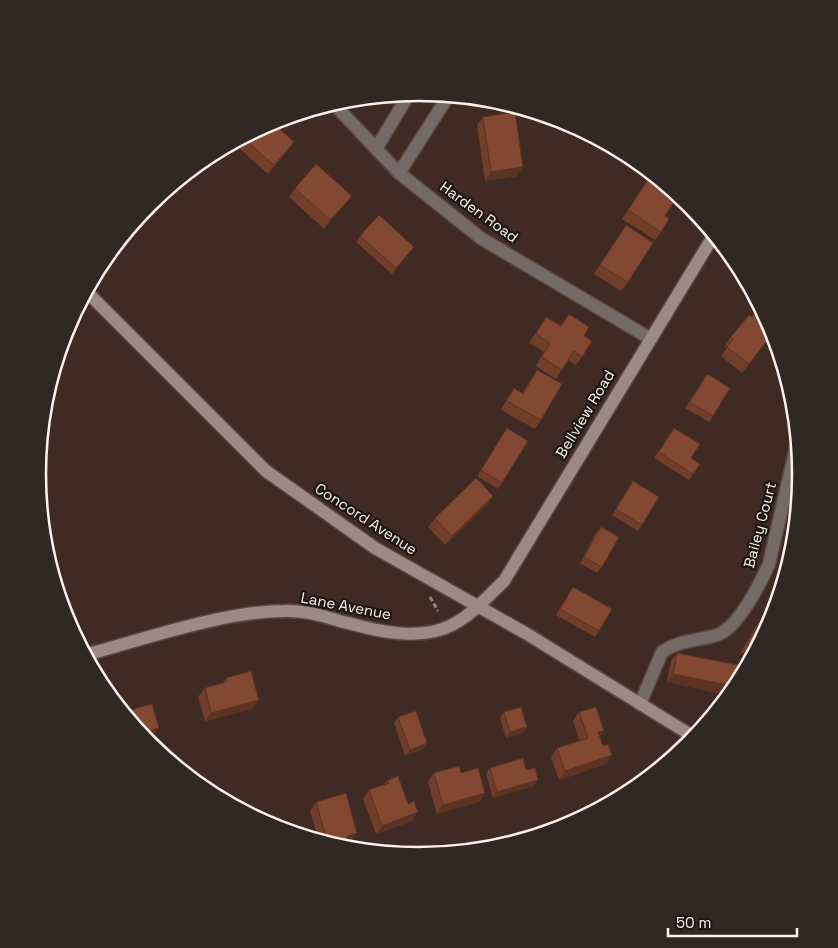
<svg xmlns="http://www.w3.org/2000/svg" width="838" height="948" font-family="'Space Grotesk',sans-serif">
	<rect width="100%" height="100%" fill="#3f2b23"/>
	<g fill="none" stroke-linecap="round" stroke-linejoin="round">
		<g stroke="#5a473f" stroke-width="15">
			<g id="street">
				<path d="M333 103 399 173 482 239 651 339"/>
				<path d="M376 149 409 94"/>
				<path d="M399 173 449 95"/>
				<path d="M640 704 662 652C679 640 697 641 717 635 738 628 760 584 769 564L797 443"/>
			</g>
		</g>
		<g stroke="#5a473f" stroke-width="15">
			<g id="secondary">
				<path d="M86 291 266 471 375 548 527 634 694 737"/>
				<path d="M85 655C145 639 224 611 285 611 306 610 328 618 348 623 380 632 421 641 452 625 472 615 488 596 504 581L714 235"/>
			</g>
		</g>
		<path stroke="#92817b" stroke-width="3" stroke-dasharray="5 2.5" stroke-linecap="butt" d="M430 597 438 611"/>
		<use href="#street" stroke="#756a66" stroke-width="12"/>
		<use href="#secondary" stroke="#9c8a84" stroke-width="12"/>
	</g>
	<g fill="#713e2a">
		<path d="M483 117 517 176 485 181 477 125Z"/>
		<path d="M272 122 294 142 288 150 268 174 233 143Z"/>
		<path d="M651 175 661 232 655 240 622 219Z"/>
		<path d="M295 188 345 204 324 229 289 197Z"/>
		<path d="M626 225 628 282 621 291 594 274Z"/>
		<path d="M360 236 410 252 392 274 356 242Z"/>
		<path d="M569 314 584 336 582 357 576 365 568 360 556 379 536 366 544 352 529 343 546 317 561 326Z"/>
		<path d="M752 317 772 328 773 334 742 373 721 356 727 348 725 346 731 337Z"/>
		<path d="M537 370 541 420 535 429 501 410 508 397 514 388 522 393Z"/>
		<path d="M707 374 713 416 709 422 685 408Z"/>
		<path d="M507 428 502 483 498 489 477 476Z"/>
		<path d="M670 434 691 458 700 464 689 480 654 458Z"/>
		<path d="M633 481 642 525 638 531 612 515Z"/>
		<path d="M493 496 487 505 445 545 428 527 435 518Z"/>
		<path d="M601 527 602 567 597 573 580 563 596 533Z"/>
		<path d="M573 587 599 631 595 637 556 615Z"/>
		<path d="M763 617 770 621 772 618 751 658 741 652 756 626Z"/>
		<path d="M677 653 727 695 667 682 671 661Z"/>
		<path d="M226 678 252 709 205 721 198 697 205 688 222 684Z"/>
		<path d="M504 712 523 733 506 738 500 718Z"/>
		<path d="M579 712 599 737 603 746 612 755 606 764 559 780 551 757 557 748 580 741 573 721Z"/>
		<path d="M398 717 427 743 423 749 405 756 394 723Z"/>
		<path d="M490 768 526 770 534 786 493 798 486 774Z"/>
		<path d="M434 773H461L485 793 479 802 437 814 428 782Z"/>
		<path d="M388 780 408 804 412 821 376 834 363 799 369 790 384 784Z"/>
		<path d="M316 802 351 842 348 843 344 848 319 840 310 811Z"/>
	</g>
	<g fill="#5c3222">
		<path d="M294 142 288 150 268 174 274 165Z"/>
		<path d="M523 167 517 176 485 181 491 172Z"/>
		<path d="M352 196 345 204 324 229 330 220Z"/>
		<path d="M414 247 410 252 392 274 396 268Z"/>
		<path d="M773 333V334L742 373 749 364Z"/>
		<path d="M493 496 487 505 445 545 452 536Z"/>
		<path d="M673 674 733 686 727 695 667 682Z"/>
		<path d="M259 700 252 709 205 721 211 713Z"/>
		<path d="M527 727 523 733 506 738 510 732Z"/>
		<path d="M159 728 155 734 143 737 140 733Z"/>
		<path d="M604 731 598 739V732Z"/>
		<path d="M427 743 423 749 405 756 410 750Z"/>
		<path d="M612 755 606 764 559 780 565 771Z"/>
		<path d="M538 780 534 786 493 798 497 792Z"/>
		<path d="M485 793 479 802 437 814 443 805Z"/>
		<path d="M418 812 412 821 376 834 382 826Z"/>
		<path d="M357 833 351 842 348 843 344 848 337 846 347 837Z"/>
	</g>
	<g fill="#834831" stroke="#5c3222">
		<path d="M515 112 523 167 491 172 483 117Z"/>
		<path d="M272 122 294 142 274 165 243 138Z"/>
		<path d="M316 164 352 196 330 220 295 188Z"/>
		<path d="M651 175 661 182 678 196 665 216 669 219 661 232 628 210Z"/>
		<path d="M379 215 414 247 396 268 360 236Z"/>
		<path d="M626 225 653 243 628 282 600 265Z"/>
		<path d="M759 307 762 310 772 328 773 333 749 364 727 347 733 339 731 337 749 315 752 317Z"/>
		<path d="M569 314 589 327 584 336 592 341 582 357 574 351 562 370 542 357 550 343 536 334 546 317 561 326Z"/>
		<path d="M537 370 562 384 541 420 507 401 514 388 523 394Z"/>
		<path d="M707 374 730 388 713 416 690 402Z"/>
		<path d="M507 428 528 441 502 483 481 470Z"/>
		<path d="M674 428 700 444 691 458 700 464 693 474 659 452Z"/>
		<path d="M476 478 493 496 452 536 435 518Z"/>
		<path d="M633 481 659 497 642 525 616 509Z"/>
		<path d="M601 527 619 537 602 567 584 557Z"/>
		<path d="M573 587 612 609 599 631 560 609Z"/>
		<path d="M763 617 771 621 756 649 747 644Z"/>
		<path d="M677 653 738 665 733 686 673 674Z"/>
		<path d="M251 671 259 700 211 713 205 688 227 682 226 678Z"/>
		<path d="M152 704 159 728 140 733 123 712Z"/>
		<path d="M521 707 527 727 510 732 504 712Z"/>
		<path d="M596 707 604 731 598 732 603 746 608 744 612 755 565 771 557 748 588 738 579 712Z"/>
		<path d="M416 711 427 743 410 750 398 717Z"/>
		<path d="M523 758 526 770 535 768 538 780 497 792 490 768Z"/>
		<path d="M459 766 461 773 478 768 485 793 443 805 434 773Z"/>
		<path d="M398 776 408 804 414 801 418 812 382 826 369 790 389 783 388 780Z"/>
		<path d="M346 793 357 833 347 837 348 843 337 846 328 843 316 802Z"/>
		<path d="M288 827 290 832 282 829Z"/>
	</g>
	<g text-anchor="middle" stroke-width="4.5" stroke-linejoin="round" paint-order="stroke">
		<g font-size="15" fill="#fdf1ed" stroke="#1f1612">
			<text transform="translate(479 212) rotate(36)" y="5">Harden Road</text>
			<text transform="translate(585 414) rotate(-59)" y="5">Bellview Road</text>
			<text transform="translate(366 519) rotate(33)" y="5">Concord Avenue</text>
			<text transform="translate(760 525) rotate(-75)" y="5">Bailey Court</text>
			<text transform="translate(346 606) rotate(11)" y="5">Lane Avenue</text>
		</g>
	</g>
	<path d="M0 0H838V948H0ZM46 474a373 373 0 1 1 746 0a373 373 0 1 1-746 0Z" fill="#312824" fill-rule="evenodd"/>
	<path fill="none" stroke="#fdf1ed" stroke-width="2.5" d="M46 474a373 373 0 1 1 746 0a373 373 0 1 1-746 0Z"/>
	<path d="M668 928v8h129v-8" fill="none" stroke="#fdf1ed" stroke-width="2.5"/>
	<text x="676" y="928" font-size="15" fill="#fdf1ed" stroke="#1f1612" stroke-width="4" paint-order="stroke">50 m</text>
</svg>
